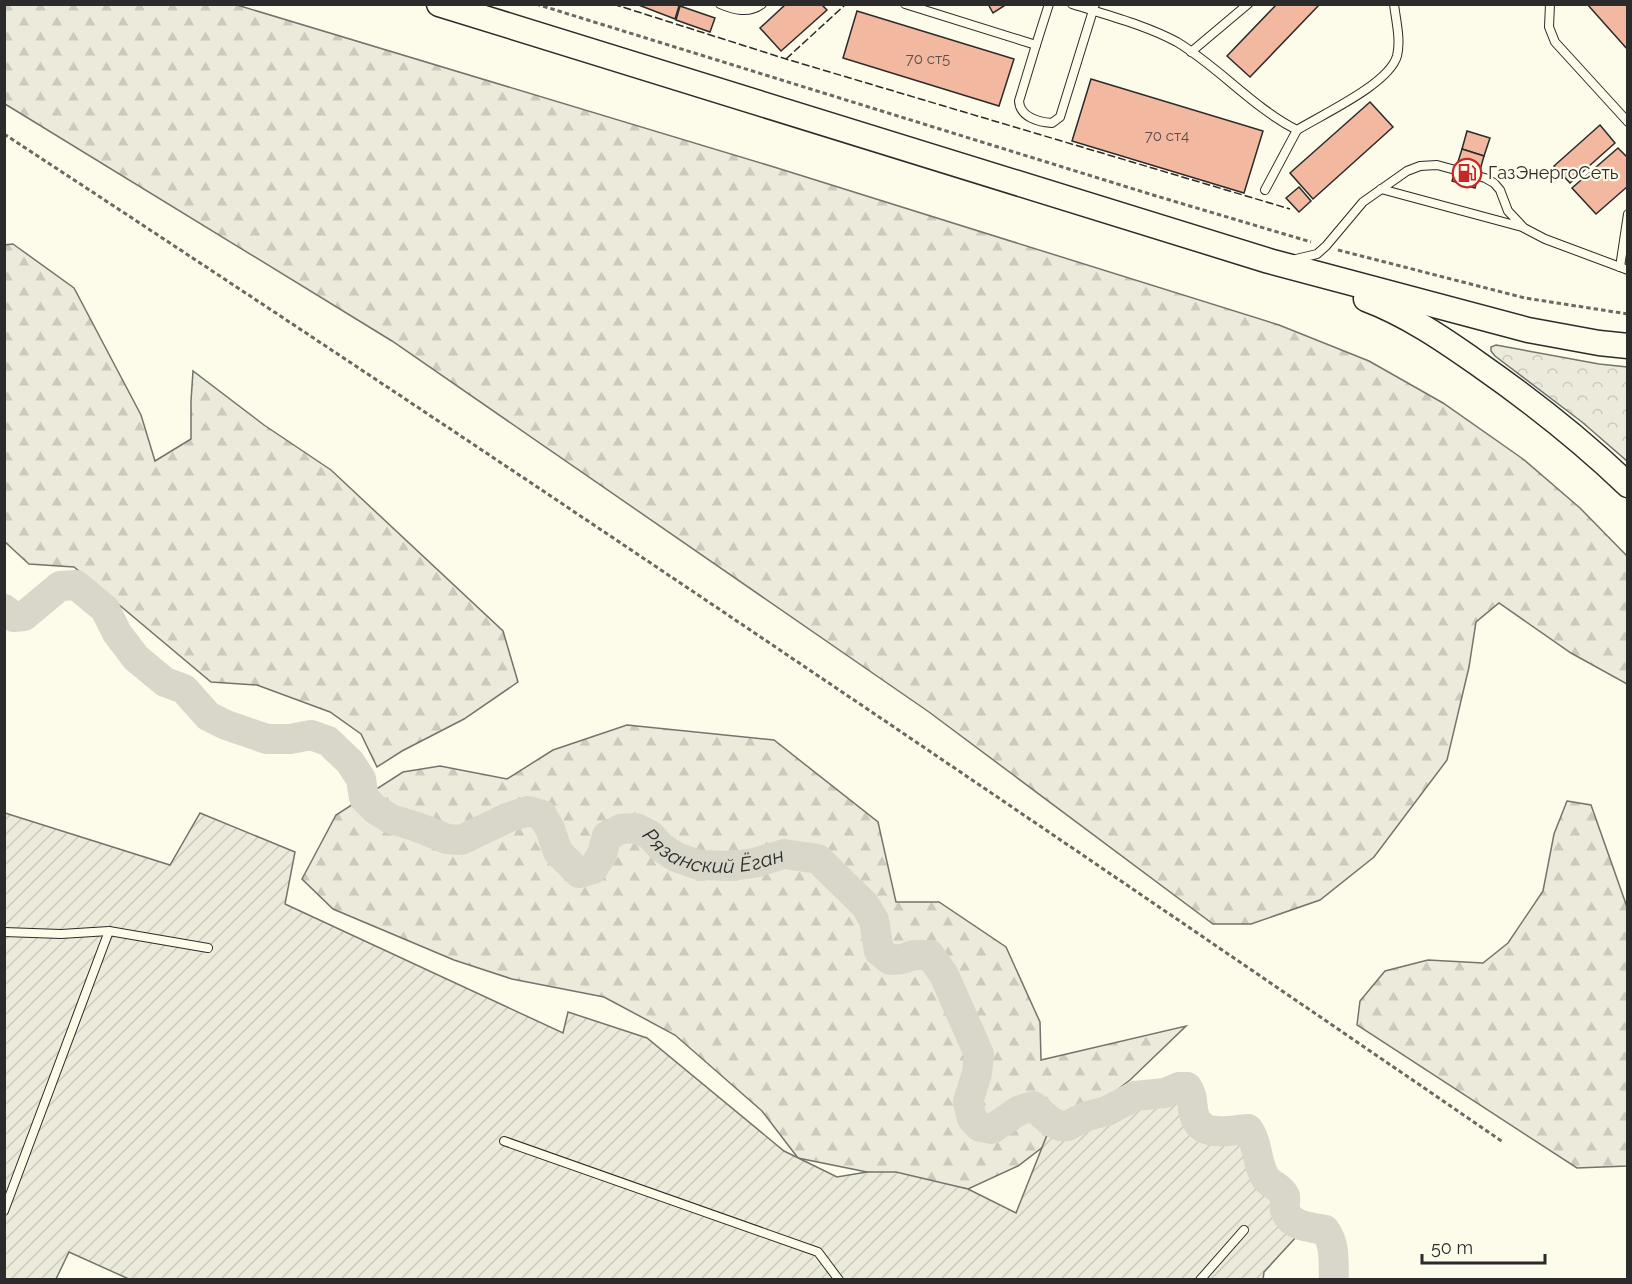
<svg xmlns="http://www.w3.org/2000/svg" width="1632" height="1284" font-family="Raleway,sans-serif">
	<defs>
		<pattern id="forest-firs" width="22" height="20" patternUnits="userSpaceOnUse" patternTransform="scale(1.5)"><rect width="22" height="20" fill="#ecebdb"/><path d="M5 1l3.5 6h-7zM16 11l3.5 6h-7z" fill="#cbcabc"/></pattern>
		<pattern id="park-crowns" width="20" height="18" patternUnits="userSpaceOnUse" patternTransform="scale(1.5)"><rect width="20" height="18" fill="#ecebdb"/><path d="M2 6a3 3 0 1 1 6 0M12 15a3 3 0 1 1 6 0" fill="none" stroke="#cbcabc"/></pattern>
		<pattern id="garden-furrows" width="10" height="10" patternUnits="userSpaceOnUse" patternTransform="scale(1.5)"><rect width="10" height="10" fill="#ecebdb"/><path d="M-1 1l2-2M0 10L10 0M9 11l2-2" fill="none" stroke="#cbcabc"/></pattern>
	</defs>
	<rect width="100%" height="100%" fill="#fdfbea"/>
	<g fill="url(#forest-firs)" stroke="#74746e" stroke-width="1.5">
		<path d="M4 5H237L774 167 1279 325 1369 361 1443 403 1523 459 1580 508 1627 556V684L1571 653 1499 603 1476 622 1469 667 1447 760 1374 857 1320 900 1251 924H1213L929 712 392 341 5 104Z"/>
		<path d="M13 244 74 288 141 415 155 461 191 439V401L193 371 264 425 331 470 503 631 518 682 464 719 402 751 377 767 361 734 330 712 257 685 211 682 74 567 29 564 5 542 4 245Z"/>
		<path d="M627 725 774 740 878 822 896 902H939L1006 947 1040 1022 1041 1060 1186 1026 1130 1080 1018 1166 968 1189 867 1172 798 1158 762 1111 675 1035 604 997 512 979 454 960 333 909 302 879 336 815 403 772 440 766 507 779 553 750Z"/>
		<path d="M1567 801 1591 805 1627 907V1166L1577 1168 1357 1025 1360 1001 1385 971 1428 960 1483 963 1508 943 1543 891 1554 834Z"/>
	</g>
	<path fill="url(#park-crowns)" stroke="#74746e" stroke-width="1.5" d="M1496 345 1599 364 1627 367V461L1582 422 1495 356 1491 351V347Z"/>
	<path fill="url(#garden-furrows)" stroke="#74746e" stroke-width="1.5" d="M5 813 170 865 200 813 295 852 285 904 563 1033 568 1012 647 1038 784 1151 837 1177 867 1172H896L968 1189 1016 1213 1047 1135 1084 1129 1179 1095 1195 1129 1207 1138 1242 1140 1252 1175 1274 1198 1272 1208 1297 1236 1264 1272 1263 1280H131L69 1252 56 1279 5 1280Z"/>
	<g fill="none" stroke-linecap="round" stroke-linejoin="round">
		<path stroke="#d8d7c9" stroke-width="30" id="s1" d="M4 609 14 617 24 616 60 586 76 585 105 609 117 633 136 658 165 682 184 689 208 716 226 725 267 739H290L311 735 328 741 350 762 361 779 364 798 376 810 391 819 417 827 447 839 461 840 507 818 528 811 542 815 550 829 558 852 579 873 593 869 602 854 607 836 621 829 636 828 650 835 661 847 676 857 699 865 731 866 754 863 784 854 818 859 865 905 874 920 879 951 890 960 902 959 914 955H930L944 975 979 1054 977 1073 968 1102 972 1119 980 1127 992 1129 1018 1111 1033 1106 1050 1121 1060 1126H1067L1087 1116 1107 1111 1135 1096 1165 1093 1179 1087H1187C1194 1096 1191 1104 1194 1114 1201 1139 1229 1130 1248 1129 1258 1142 1256 1162 1265 1177 1270 1185 1281 1187 1285 1196 1286 1201 1284 1206 1285 1210 1290 1227 1311 1227 1325 1230 1336 1245 1333 1262 1334 1280"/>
	</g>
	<g fill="#f2b8a0" stroke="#2b2b2b" stroke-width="1.5">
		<path d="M636 4H675L679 6 675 19Z"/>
		<path d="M786 4H821L827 10 781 51 760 28Z"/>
		<path d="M988 4H1007L993 13Z"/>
		<path d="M1277 4H1320L1250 77 1227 56Z"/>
		<path d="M1587 4H1628V50Z"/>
		<path d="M680 6 715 18 710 32 676 20Z"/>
		<path d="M857 11 1014 59 999 106 843 58Z"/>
		<path d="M1091 79 1263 131 1244 193 1072 141Z"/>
		<path d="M1370 102 1393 127 1313 199 1290 173Z"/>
		<path d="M1600 125 1615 143 1570 183 1554 166Z"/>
		<path d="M1467 131 1490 138 1484 156 1462 149Z"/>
		<path d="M1618 148 1628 158V186L1596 214 1572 188Z"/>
		<path d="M1462 149 1484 156 1475 188 1452 181Z"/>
		<path d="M1299 187 1311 201 1299 212 1286 198Z"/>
	</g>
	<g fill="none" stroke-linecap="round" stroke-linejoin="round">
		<g stroke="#2b2b2b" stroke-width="10">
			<g id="lane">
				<path d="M720 4C734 10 749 14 762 4"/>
				<path d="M905 4 1036 45 1049 4"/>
				<path d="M1072 4C1106 15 1146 25 1177 42 1220 68 1252 107 1297 130 1323 114 1389 84 1397 56 1401 40 1396 21 1394 4"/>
				<path d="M1550 4 1549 27 1555 42 1628 122"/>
				<path d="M1036 45 1019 101C1020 117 1038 122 1052 123L1060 117 1095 4"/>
				<path d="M1191 52 1248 4"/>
				<path d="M1381 189 1522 227"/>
				<path d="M1265 190 1297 130"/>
				<path d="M1296 259 1317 254 1326 246 1363 202 1407 171 1420 166 1437 165 1485 178 1494 183 1500 190 1508 211 1524 228 1545 239 1628 270"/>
				<path d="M1620 267 1628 214"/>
				<path d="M4 932 61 934 109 931 208 948"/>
				<path d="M504 1141 818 1252 839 1280"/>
				<path d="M4 1211 109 931"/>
				<path d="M1200 1280 1244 1230"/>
			</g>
		</g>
		<g stroke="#2b2b2b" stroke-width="27">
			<g id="primary">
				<path d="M439 4 1269 261 1528 330 1599 343 1628 346"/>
				<path d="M1366 299C1406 314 1443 339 1477 363 1530 400 1581 440 1628 485"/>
			</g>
		</g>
		<g stroke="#6a6964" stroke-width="3" stroke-dasharray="4.5 3" stroke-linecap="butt">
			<path d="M536 4 1153 195 1311 242"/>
			<path d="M4 134C508 464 1007 802 1503 1142"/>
			<path d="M1338 250 1525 298 1628 314"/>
		</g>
		<use href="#lane" stroke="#fdfbea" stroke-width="8"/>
		<use href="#primary" stroke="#fdfbea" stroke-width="24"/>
		<g stroke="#2b2b2b" stroke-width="1.5" stroke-dasharray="8 3" stroke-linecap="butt">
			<path d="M613 4 786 59 1290 209"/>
			<path d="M786 59 846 4"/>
		</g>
	</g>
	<defs>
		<g id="fuel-ring" transform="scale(1.5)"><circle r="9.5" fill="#fdfbea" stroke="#c62828" stroke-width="1.5"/><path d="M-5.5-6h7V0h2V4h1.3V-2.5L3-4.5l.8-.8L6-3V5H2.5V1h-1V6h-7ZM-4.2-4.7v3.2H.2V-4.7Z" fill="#c62828"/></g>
	</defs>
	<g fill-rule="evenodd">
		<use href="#fuel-ring" x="1467" y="173"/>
	</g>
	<g text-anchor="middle" stroke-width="4.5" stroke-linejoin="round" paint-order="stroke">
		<g font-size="15" fill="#5d4e48">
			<text x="928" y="64">70 ст5</text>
			<text x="1167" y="141">70 ст4</text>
		</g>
		<g font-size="18" fill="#2b2b2b" stroke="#fdfbea" text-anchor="start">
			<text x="1488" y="179">ГазЭнергоСеть</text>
		</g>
		<g font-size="20" font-style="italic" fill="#2b2b2b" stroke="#fdfbea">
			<text dy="7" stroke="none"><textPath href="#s1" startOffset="904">Рязанский Ёган</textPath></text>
		</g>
	</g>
	<rect width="1632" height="1284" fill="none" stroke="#2b2b2b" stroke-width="12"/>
	<path d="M1422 1254v9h123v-9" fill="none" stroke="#2b2b2b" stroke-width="3"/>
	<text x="1431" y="1254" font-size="18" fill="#2b2b2b" stroke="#fdfbea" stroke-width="4.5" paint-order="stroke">50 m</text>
</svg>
